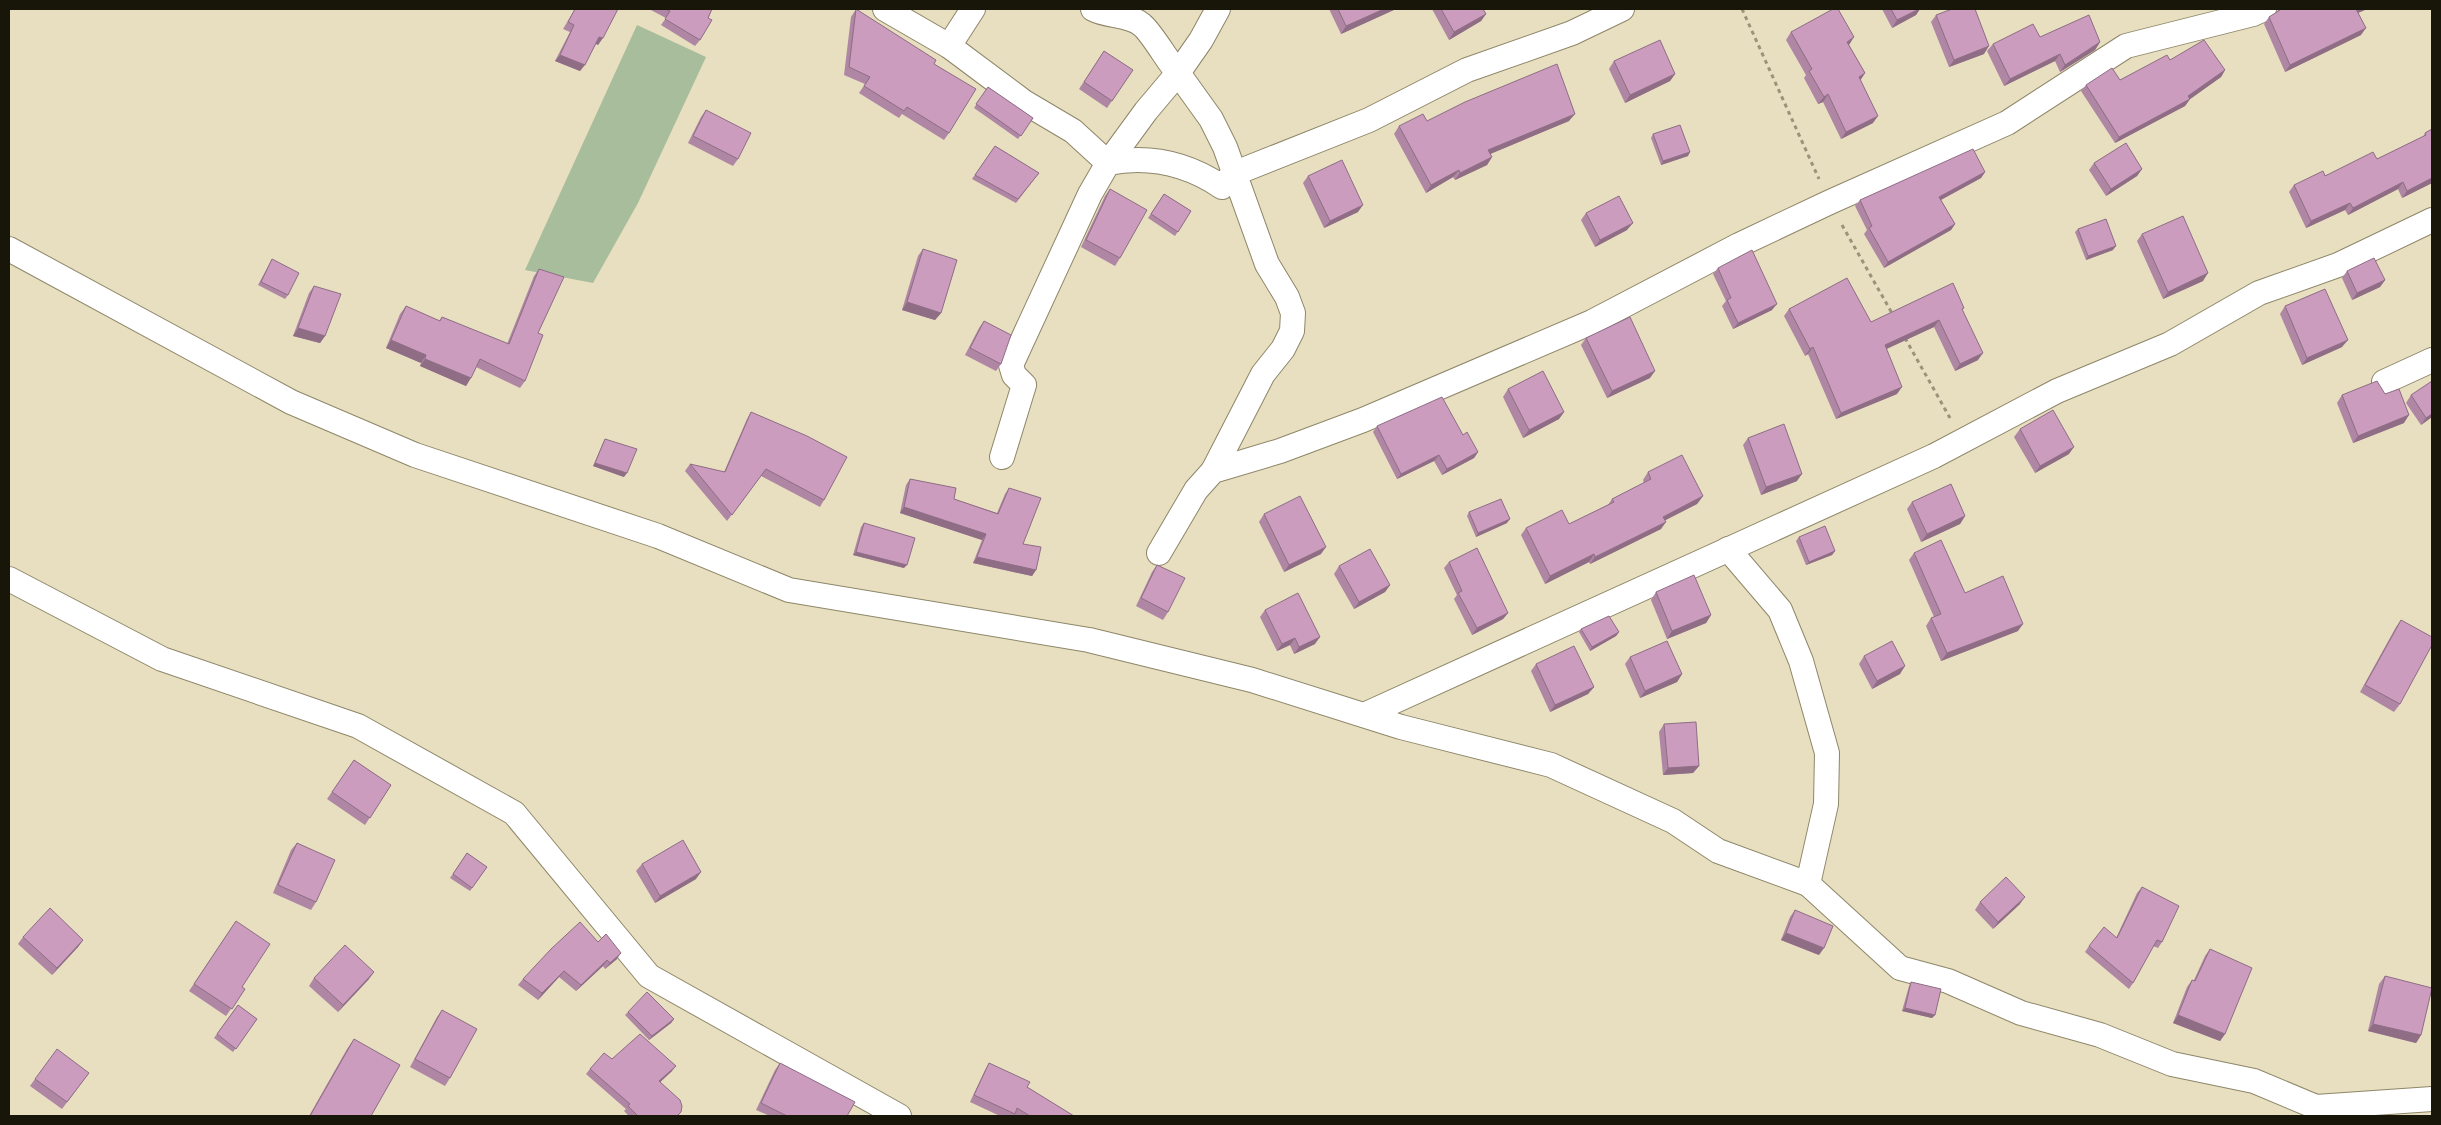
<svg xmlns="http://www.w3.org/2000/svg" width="2441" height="1125" font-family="Quicksand,sans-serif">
	<rect width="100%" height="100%" fill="#e7dfbf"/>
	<path fill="#a7bd9c" d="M637 25 706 57 638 203 593 283 525 270Z"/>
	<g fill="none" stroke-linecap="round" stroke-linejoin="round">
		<g stroke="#8e8669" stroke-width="26">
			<g id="minor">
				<path d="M885 9 949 46 1024 102 1073 131 1108 163"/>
				<path d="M1093 9C1108 17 1129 14 1142 25 1152 33 1168 62 1178 73L1201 40 1218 9"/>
				<path d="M949 46 973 9"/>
				<path d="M1108 163C1149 155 1188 164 1222 187L1233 174 1369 120 1467 70 1572 33 1622 9"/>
				<path d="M9 249 291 402 415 455 658 536 789 590 1089 640 1252 680 1401 727 1551 765 1673 821 1718 851 1808 884 1826 804 1827 753 1801 661 1780 610 1728 549"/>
				<path d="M2384 382 2432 360"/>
				<path d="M1002 457 1024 385 1014 375 1011 365 1090 194 1108 163 1146 111 1178 73 1211 119 1225 147 1267 264 1287 297 1293 313 1292 331 1283 349 1263 374 1213 471"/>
				<path d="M1159 553 1196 490 1213 471 1280 451 1363 420 1592 322 1739 245 1830 202 2007 123 2126 46 2253 14 2264 9"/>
				<path d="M9 579 162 659 358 726 514 813 649 976 899 1116"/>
				<path d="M1364 715 1934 456 2057 391 2170 344 2259 293 2338 265 2432 220"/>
				<path d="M1808 884 1900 968 1948 981 2021 1013 2100 1035 2172 1064 2254 1081 2316 1107 2432 1099"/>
			</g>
		</g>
		<g stroke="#99937b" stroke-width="3" stroke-dasharray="4 4" stroke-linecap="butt">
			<path d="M1742 9 1819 179"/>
			<path d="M1842 225 1893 315"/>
			<path d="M1905 338 1950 418"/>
		</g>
		<use href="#minor" stroke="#fff" stroke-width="24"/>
	</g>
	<g fill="#af86a3">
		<path d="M575 9H618L598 45 596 44 580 71 555 61 570 32 563 29Z"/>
		<path d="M649 9H712L700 40 695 46 661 25 666 18Z"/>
		<path d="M856 9 934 64 949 133 944 140 902 114 899 118 859 93 865 84 844 75 851 17Z"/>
		<path d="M1329 9H1396L1341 34Z"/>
		<path d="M1432 9H1483L1486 14 1481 21 1449 40Z"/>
		<path d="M1882 9H1920L1916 15 1892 28Z"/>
		<path d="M2279 9H2367L2358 13 2361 35 2285 72 2264 24 2269 17 2277 12Z"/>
		<path d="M1936 15 1984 54 1949 67 1931 22Z"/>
		<path d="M1791 32 1849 45 1865 73 1860 80 1873 123 1841 139 1823 102 1818 104 1804 78 1806 75 1786 40Z"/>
		<path d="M2040 37 2100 42 2095 50 2060 72 2055 61 2004 86 1987 51 1993 44Z"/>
		<path d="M1104 51 1133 70 1107 108 1079 89Z"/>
		<path d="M2170 60 2225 70 2221 77 2190 99 2185 106 2115 143 2081 91 2086 85 2120 80Z"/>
		<path d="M1614 61 1675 74 1670 81 1625 103 1609 69Z"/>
		<path d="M988 87 1033 118 1018 139 974 108Z"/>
		<path d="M706 110 738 159 733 166 688 143 701 117Z"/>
		<path d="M1427 121H1569L1490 154 1492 157 1487 165 1455 180 1453 177 1426 193 1394 134 1399 126Z"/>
		<path d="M2432 129V183L2402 198 2398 189 2348 215 2345 210 2306 228 2289 192 2294 185 2377 159 2423 137 2425 133Z"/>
		<path d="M1653 134 1688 156 1661 165 1651 138Z"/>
		<path d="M995 146 1039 173 1016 203 972 179Z"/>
		<path d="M2094 163 2142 169 2137 176 2106 196 2089 170Z"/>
		<path d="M1985 172 1981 178 1941 200 1955 224 1951 230 1884 268 1864 234 1867 230 1855 206 1860 200Z"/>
		<path d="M1308 176 1358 212 1324 228 1303 183Z"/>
		<path d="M1110 189 1120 258 1115 266 1081 247 1105 196Z"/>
		<path d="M1164 194 1191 211 1175 236 1148 218Z"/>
		<path d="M1586 213 1627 230 1595 247 1581 220Z"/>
		<path d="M2078 229 2113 250 2086 260 2075 232Z"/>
		<path d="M2142 234 2203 281 2163 299 2137 241Z"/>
		<path d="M923 249 941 313 935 320 902 310 918 256Z"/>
		<path d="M272 259 288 295 285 299 258 285Z"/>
		<path d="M1718 268 1772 310 1733 329 1722 306 1726 301 1713 274Z"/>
		<path d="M539 269 538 333 525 381 520 388 476 367 466 386 420 366 421 363 386 348 400 314 406 306 439 321 442 317 507 344 534 276Z"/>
		<path d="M2347 271 2385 280 2380 287 2352 300 2342 278Z"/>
		<path d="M314 286 325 336 320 343 293 336 309 293Z"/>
		<path d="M2285 306 2342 347 2302 365 2280 314Z"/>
		<path d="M1964 308 1962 310 1978 360 1955 371 1934 327 1886 349 1897 394 1836 419 1808 354 1805 356 1784 316 1789 309 1871 322Z"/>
		<path d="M984 321 1001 364 996 371 965 355 979 328Z"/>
		<path d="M1586 338 1650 378 1607 398 1581 345Z"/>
		<path d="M2432 381V417L2421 425 2406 403 2411 395Z"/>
		<path d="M1508 389 1564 412 1559 419 1523 438 1503 397Z"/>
		<path d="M2385 394 2404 423 2353 443 2337 403 2342 395Z"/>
		<path d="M751 412 824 500 820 507 761 476 727 521 685 471 690 464 724 472 747 419Z"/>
		<path d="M1377 426 1463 435 1478 452 1474 458 1442 475 1434 461 1397 479 1373 432Z"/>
		<path d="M2020 429 2069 454 2035 473 2014 437Z"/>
		<path d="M1748 438 1797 481 1761 495 1743 445Z"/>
		<path d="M605 439 624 477 593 466 603 443Z"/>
		<path d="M1648 472 1703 496 1697 504 1665 520 1661 529 1590 564 1589 562 1545 584 1521 535 1526 528 1569 524 1608 505 1612 499 1644 483 1643 480Z"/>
		<path d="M910 479 954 499 997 513 1005 494 1009 488 1023 544 1036 570 1032 576 973 563 982 540 900 513 906 485Z"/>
		<path d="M1912 502 1965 516 1960 524 1921 542 1907 509Z"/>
		<path d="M1469 512 1507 523 1476 537 1467 516Z"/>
		<path d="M1264 514 1321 554 1284 572 1259 522Z"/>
		<path d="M864 523 904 568 853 555 861 527Z"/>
		<path d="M1799 537 1835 551 1832 555 1806 565 1796 541Z"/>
		<path d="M1914 553 1965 593 2018 631 1941 661 1926 626 1931 618 1934 617 1909 560Z"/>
		<path d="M1449 562 1508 613 1503 619 1472 635 1454 599 1457 595 1444 568Z"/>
		<path d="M1157 565 1168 612 1163 620 1136 606 1152 572Z"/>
		<path d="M1339 566 1390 585 1385 592 1354 609 1334 574Z"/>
		<path d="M1656 592 1711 615 1706 623 1667 639 1651 600Z"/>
		<path d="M1265 610 1315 644 1294 654 1290 645 1277 651 1260 617Z"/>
		<path d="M2401 620 2400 704 2394 712 2360 692 2396 627Z"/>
		<path d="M1581 629 1619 632 1616 636 1590 651 1579 632Z"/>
		<path d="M1864 656 1900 674 1872 689 1859 664Z"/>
		<path d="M1630 657 1682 674 1677 682 1640 698 1625 664Z"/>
		<path d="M1536 664 1594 687 1588 694 1550 712 1531 671Z"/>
		<path d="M1664 724 1699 766 1693 773 1663 775 1659 732Z"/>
		<path d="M354 760 391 785 365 825 327 799Z"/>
		<path d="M297 843 316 902 311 910 273 893 291 850Z"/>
		<path d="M467 853 487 867 470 891 450 878Z"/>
		<path d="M642 864 696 879 655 903 636 871Z"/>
		<path d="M2142 887 2162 942 2158 948 2153 946 2133 983 2129 989 2085 952 2089 946 2116 938 2137 893Z"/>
		<path d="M1980 902 2020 904 1993 929 1975 910Z"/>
		<path d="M1795 910 1819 955 1781 940 1790 917Z"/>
		<path d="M236 921 242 987 245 989 226 1016 189 991Z"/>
		<path d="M23 937 83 940 78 947 52 975 18 944Z"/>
		<path d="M598 942 617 959 605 969 603 966 576 991 559 977 538 1000 518 985 523 979Z"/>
		<path d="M2210 949 2225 1034 2220 1041 2173 1023 2187 987 2192 980H2194L2205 956Z"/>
		<path d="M2385 976 2421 1035 2416 1043 2368 1031 2379 984Z"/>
		<path d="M314 978 369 979 338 1012 309 986Z"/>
		<path d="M1911 982 1935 1015 1932 1018 1902 1011 1909 986Z"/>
		<path d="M238 1005 257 1019 233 1052 214 1038Z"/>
		<path d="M442 1010 450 1078 445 1086 410 1067 437 1017Z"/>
		<path d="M628 1012 674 1019 671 1023 649 1040 625 1015Z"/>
		<path d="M354 1039 371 1116H309L347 1049Z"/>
		<path d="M612 1059 672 1071 660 1082 681 1112 678 1116H629L624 1111 626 1109 586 1074 590 1069Z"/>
		<path d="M780 1063 847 1116H770L756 1110 775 1070Z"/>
		<path d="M989 1063 1027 1087 1074 1116H1000L970 1102 985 1070Z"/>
		<path d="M89 1073 62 1109 30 1086 35 1079Z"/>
	</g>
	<g fill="#8e6d85">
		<path d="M1384 9H1396L1341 34 1346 26Z"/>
		<path d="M1919 9H1920L1916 15 1892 28 1897 20Z"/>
		<path d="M2356 9H2367L2351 16Z"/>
		<path d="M1486 14 1481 21 1449 40 1454 32Z"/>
		<path d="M2366 28 2361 35 2285 72 2290 65Z"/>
		<path d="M599 37 603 38 598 45 595 43Z"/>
		<path d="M1854 37 1849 45 1842 49 1847 42Z"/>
		<path d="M2100 42 2095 50 2060 72 2065 65Z"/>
		<path d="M1989 46 1984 54 1949 67 1954 60Z"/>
		<path d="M2060 54 2055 61 2004 86 2010 79Z"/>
		<path d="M560 55 585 65 580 71 555 61Z"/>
		<path d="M2225 70 2221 77 2186 102 2190 99 2185 106 2115 143 2119 137 2188 96Z"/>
		<path d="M1865 73 1860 81 1859 77Z"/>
		<path d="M1675 74 1670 81 1625 103 1630 95Z"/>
		<path d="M1828 94 1823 102 1818 104 1824 97Z"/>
		<path d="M1575 114 1569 121 1483 157 1488 150Z"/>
		<path d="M1878 116 1873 123 1841 139 1846 132Z"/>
		<path d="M1690 152 1688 156 1661 165 1663 161Z"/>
		<path d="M1492 157 1487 165 1455 180 1460 173Z"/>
		<path d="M2142 169 2137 176 2106 196 2111 189Z"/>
		<path d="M1459 170 1453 177 1426 193 1431 185Z"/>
		<path d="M1985 172 1981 178 1935 203 1939 197Z"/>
		<path d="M2432 178V183L2402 198 2407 191Z"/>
		<path d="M2403 182 2398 189 2348 215 2353 208Z"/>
		<path d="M2350 203 2345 210 2306 228 2311 221Z"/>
		<path d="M1363 205 1358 212 1324 228 1330 221Z"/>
		<path d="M1633 223 1627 230 1595 247 1600 240Z"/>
		<path d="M1955 224 1951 230 1884 268 1888 262Z"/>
		<path d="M2116 246 2113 250 2086 260 2088 256Z"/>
		<path d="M2208 273 2203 281 2163 299 2168 292Z"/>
		<path d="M2385 280 2380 287 2352 300 2357 293Z"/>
		<path d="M907 302 941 313 935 320 902 310Z"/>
		<path d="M1777 304 1772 310 1733 329 1738 323Z"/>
		<path d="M1939 320 1934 327 1880 352 1885 345Z"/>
		<path d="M298 328 325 336 320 343 293 336Z"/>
		<path d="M391 340 426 355 421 363 386 348Z"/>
		<path d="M2348 340 2342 347 2302 365 2307 358Z"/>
		<path d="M1813 347 1808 354 1805 356 1810 349Z"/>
		<path d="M1983 353 1978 360 1955 371 1960 364Z"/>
		<path d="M425 359 471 378 466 386 420 366Z"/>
		<path d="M1655 371 1650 378 1607 398 1612 391Z"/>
		<path d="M1902 387 1897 394 1836 419 1841 413Z"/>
		<path d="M1564 412 1559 419 1523 438 1529 430Z"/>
		<path d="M2432 414V417L2421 425 2426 418Z"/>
		<path d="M2409 415 2404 423 2353 443 2358 436Z"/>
		<path d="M2074 447 2069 454 2035 473 2040 466Z"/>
		<path d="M1478 452 1474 458 1442 475 1447 469Z"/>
		<path d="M1439 455 1434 461 1397 479 1401 474Z"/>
		<path d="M595 463 627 473 624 477 593 466Z"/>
		<path d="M1802 474 1797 481 1761 495 1766 487Z"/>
		<path d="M1703 496 1697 504 1658 524 1663 517Z"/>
		<path d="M904 507 986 534 982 540 900 513Z"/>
		<path d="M1965 516 1960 524 1921 542 1927 534Z"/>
		<path d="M1510 519 1507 523 1476 537 1478 533Z"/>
		<path d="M1666 522 1661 529 1590 564 1595 557Z"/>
		<path d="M1326 547 1321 554 1284 572 1289 565Z"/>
		<path d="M1835 551 1832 555 1806 565 1809 562Z"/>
		<path d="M856 552 907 565 904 568 853 555Z"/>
		<path d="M1594 554 1589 562 1545 584 1550 576Z"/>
		<path d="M977 557 1036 570 1032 576 973 563Z"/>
		<path d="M1390 585 1385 592 1354 609 1359 602Z"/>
		<path d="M1508 613 1503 619 1472 635 1477 628Z"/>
		<path d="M1711 615 1706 623 1667 639 1672 631Z"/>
		<path d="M2023 624 2018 631 1941 661 1947 653Z"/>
		<path d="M1619 632 1616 636 1590 651 1592 647Z"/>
		<path d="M1320 637 1315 644 1294 654 1299 647Z"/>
		<path d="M1295 638 1290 645 1277 651 1282 644Z"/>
		<path d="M1905 666 1900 674 1872 689 1877 681Z"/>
		<path d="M1682 674 1677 682 1640 698 1645 691Z"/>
		<path d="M1594 687 1588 694 1550 712 1555 705Z"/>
		<path d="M1699 766 1693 773 1663 775 1668 768Z"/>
		<path d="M701 872 696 879 655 903 660 896Z"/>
		<path d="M2025 897 2020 904 1993 929 1998 922Z"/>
		<path d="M1786 933 1824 948 1819 955 1781 940Z"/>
		<path d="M83 940 78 947 52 975 57 968Z"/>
		<path d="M621 953 617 959 605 969 610 963Z"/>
		<path d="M607 960 603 966 576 991 581 985Z"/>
		<path d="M564 971 559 977 538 1000 542 993Z"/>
		<path d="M374 972 369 979 338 1012 343 1005Z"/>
		<path d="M1905 1008 1935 1015 1932 1018 1902 1011Z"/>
		<path d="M2178 1015 2225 1034 2220 1041 2173 1023Z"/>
		<path d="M674 1019 671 1023 649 1040 652 1036Z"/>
		<path d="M2373 1024 2421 1035 2416 1043 2368 1031Z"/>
		<path d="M676 1066 672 1071 656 1086 659 1081Z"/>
	</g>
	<g fill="#cb9cbe" stroke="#8e6d85">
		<path d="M575 9H618L603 38 599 37 585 65 560 55 574 25 568 22Z"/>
		<path d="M665 9H712L708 18 712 20 700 40 665 19 670 11Z"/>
		<path d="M856 9 936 60 934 64 976 89 949 133 907 107 904 111 864 86 870 77 849 67Z"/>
		<path d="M1338 9H1384L1346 26Z"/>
		<path d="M1441 9H1483L1486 14 1454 32Z"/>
		<path d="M1833 9H1838L1854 37 1847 42 1865 73 1859 77 1878 116 1846 132 1828 94 1824 97 1809 71 1812 69 1791 32Z"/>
		<path d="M1891 9H1919L1897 20Z"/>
		<path d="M1952 9H1975L1989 46 1954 60 1936 15Z"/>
		<path d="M2280 9H2356L2366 28 2290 65 2269 17 2280 10Z"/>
		<path d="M2089 15 2100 42 2065 65 2060 54 2010 79 1993 44 2033 24 2040 37Z"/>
		<path d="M1660 40 1675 74 1630 95 1614 61Z"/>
		<path d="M2204 40 2225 70 2188 96 2190 99 2119 137 2086 85 2112 68 2120 80 2167 55 2170 60Z"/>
		<path d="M1104 51 1133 70 1112 101 1084 82Z"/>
		<path d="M1557 64 1575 114 1488 150 1492 157 1460 173 1459 170 1431 185 1399 126 1423 114 1427 121 1465 102Z"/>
		<path d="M988 87 1033 118 1021 136 976 104Z"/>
		<path d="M706 110 751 133 738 159 693 136Z"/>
		<path d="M1680 125 1690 152 1663 161 1653 134Z"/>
		<path d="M2432 129V178L2407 191 2403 182 2353 208 2350 203 2311 221 2294 185 2323 171 2325 176 2373 152 2377 159 2426 135 2425 133Z"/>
		<path d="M2126 143 2142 169 2111 189 2094 163Z"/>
		<path d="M995 146 1039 173 1018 199 975 175Z"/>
		<path d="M1973 149 1985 172 1939 197 1955 224 1888 262 1869 228 1872 226 1860 200Z"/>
		<path d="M1342 160 1363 205 1330 221 1308 176Z"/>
		<path d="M1110 189 1147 210 1120 258 1086 240Z"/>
		<path d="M1164 194 1191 211 1178 232 1151 214Z"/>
		<path d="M1619 196 1633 223 1600 240 1586 213Z"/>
		<path d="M2183 216 2208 273 2168 292 2142 234Z"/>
		<path d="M2106 219 2116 246 2088 256 2078 229Z"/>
		<path d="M923 249 957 260 941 313 907 302Z"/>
		<path d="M1752 250 1777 304 1738 323 1727 300 1731 298 1718 268Z"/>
		<path d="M2374 258 2385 280 2357 293 2347 271Z"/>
		<path d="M272 259 299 273 288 295 261 282Z"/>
		<path d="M539 269 564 277 538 333 543 335 525 381 480 359 471 378 425 359 426 355 391 340 406 306 440 321 442 317 509 344Z"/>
		<path d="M1847 278 1871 322 1953 283 1964 308 1962 309 1983 353 1960 364 1939 320 1885 345 1902 387 1841 413 1813 347 1810 349 1789 309Z"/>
		<path d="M314 286 341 294 325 336 298 328Z"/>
		<path d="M2325 289 2348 340 2307 358 2285 306Z"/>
		<path d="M1630 317 1655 371 1612 391 1586 338Z"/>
		<path d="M984 321 1011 335 1001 364 970 348Z"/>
		<path d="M1543 371 1564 412 1529 430 1508 389Z"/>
		<path d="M2377 381 2385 394 2399 389 2409 415 2358 436 2342 395Z"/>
		<path d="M2432 381V414L2426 418 2411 395Z"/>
		<path d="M1442 397 1463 435 1467 432 1478 452 1447 469 1439 455 1401 474 1377 426Z"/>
		<path d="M2053 410 2074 447 2040 466 2020 429Z"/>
		<path d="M751 412 807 436 847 457 824 500 766 469 732 515 690 464 725 472Z"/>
		<path d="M1784 424 1802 474 1766 487 1748 438Z"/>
		<path d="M605 439 637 449 627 473 595 463Z"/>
		<path d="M1682 455 1703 496 1663 517 1666 522 1595 557 1594 554 1550 576 1526 528 1562 510 1569 524 1614 502 1612 499 1651 479 1648 472Z"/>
		<path d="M910 479 956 488 954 499 998 514 1009 488 1041 498 1023 544 1041 547 1036 570 977 557 986 534 904 507Z"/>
		<path d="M1951 484 1965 516 1927 534 1912 502Z"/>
		<path d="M1300 496 1326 547 1289 565 1264 514Z"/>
		<path d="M1501 499 1510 519 1478 533 1469 512Z"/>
		<path d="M864 523 915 538 907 565 856 552Z"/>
		<path d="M1825 526 1835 551 1809 562 1799 537Z"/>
		<path d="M1941 540 1965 593 2003 576 2023 624 1947 653 1931 618 1941 614 1914 553Z"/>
		<path d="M1477 548 1508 613 1477 628 1458 593 1462 591 1449 562Z"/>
		<path d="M1370 549 1390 585 1359 602 1339 566Z"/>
		<path d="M1157 565 1185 578 1168 612 1141 598Z"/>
		<path d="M1694 575 1711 615 1672 631 1656 592Z"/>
		<path d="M1298 593 1320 637 1299 647 1295 638 1282 644 1265 610Z"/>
		<path d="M1609 616 1619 632 1592 647 1581 629Z"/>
		<path d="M2401 620 2432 637V645L2400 704 2365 685Z"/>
		<path d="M1667 641 1682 674 1645 691 1630 657Z"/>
		<path d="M1892 641 1905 666 1877 681 1864 656Z"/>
		<path d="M1574 646 1594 687 1555 705 1536 664Z"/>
		<path d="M1696 722 1699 766 1668 768 1664 724Z"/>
		<path d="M354 760 391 785 370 818 332 792Z"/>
		<path d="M683 840 701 872 660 896 642 864Z"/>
		<path d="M297 843 335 860 316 902 278 885Z"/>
		<path d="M467 853 487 867 472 888 453 874Z"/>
		<path d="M2006 877 2025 897 1998 922 1980 902Z"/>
		<path d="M2142 887 2179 906 2162 942 2157 940 2133 983 2089 946 2104 927 2117 938Z"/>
		<path d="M50 908 83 940 57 968 23 937Z"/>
		<path d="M1795 910 1833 926 1824 948 1786 933Z"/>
		<path d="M236 921 270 944 242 987 245 989 232 1009 194 984Z"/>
		<path d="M580 922 598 942 606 934 621 953 610 963 607 960 581 985 564 971 542 993 523 979 551 949Z"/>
		<path d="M345 945 374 972 343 1005 314 978Z"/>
		<path d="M2210 949 2252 968 2225 1034 2178 1015 2192 980 2195 981Z"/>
		<path d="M2385 976 2432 988 2421 1035 2373 1024Z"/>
		<path d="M1911 982 1941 989 1935 1015 1905 1008Z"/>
		<path d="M647 992 674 1019 652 1036 628 1012Z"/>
		<path d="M238 1005 257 1019 236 1049 217 1034Z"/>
		<path d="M442 1010 477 1029 450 1078 415 1059Z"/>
		<path d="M640 1034 676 1066 659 1081 680 1100 682 1106 681 1112 677 1116H638L628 1106 630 1104 590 1069 604 1053 612 1059Z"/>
		<path d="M354 1039 400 1065 371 1116H310Z"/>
		<path d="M57 1049 89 1073 67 1102 35 1079Z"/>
		<path d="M780 1063 855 1102 847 1116H787L761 1103Z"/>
		<path d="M989 1063 1030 1082 1027 1087 1074 1116H1030L1017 1108 1015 1114 974 1095Z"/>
	</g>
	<rect width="2441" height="1125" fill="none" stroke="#181509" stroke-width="20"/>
</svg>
